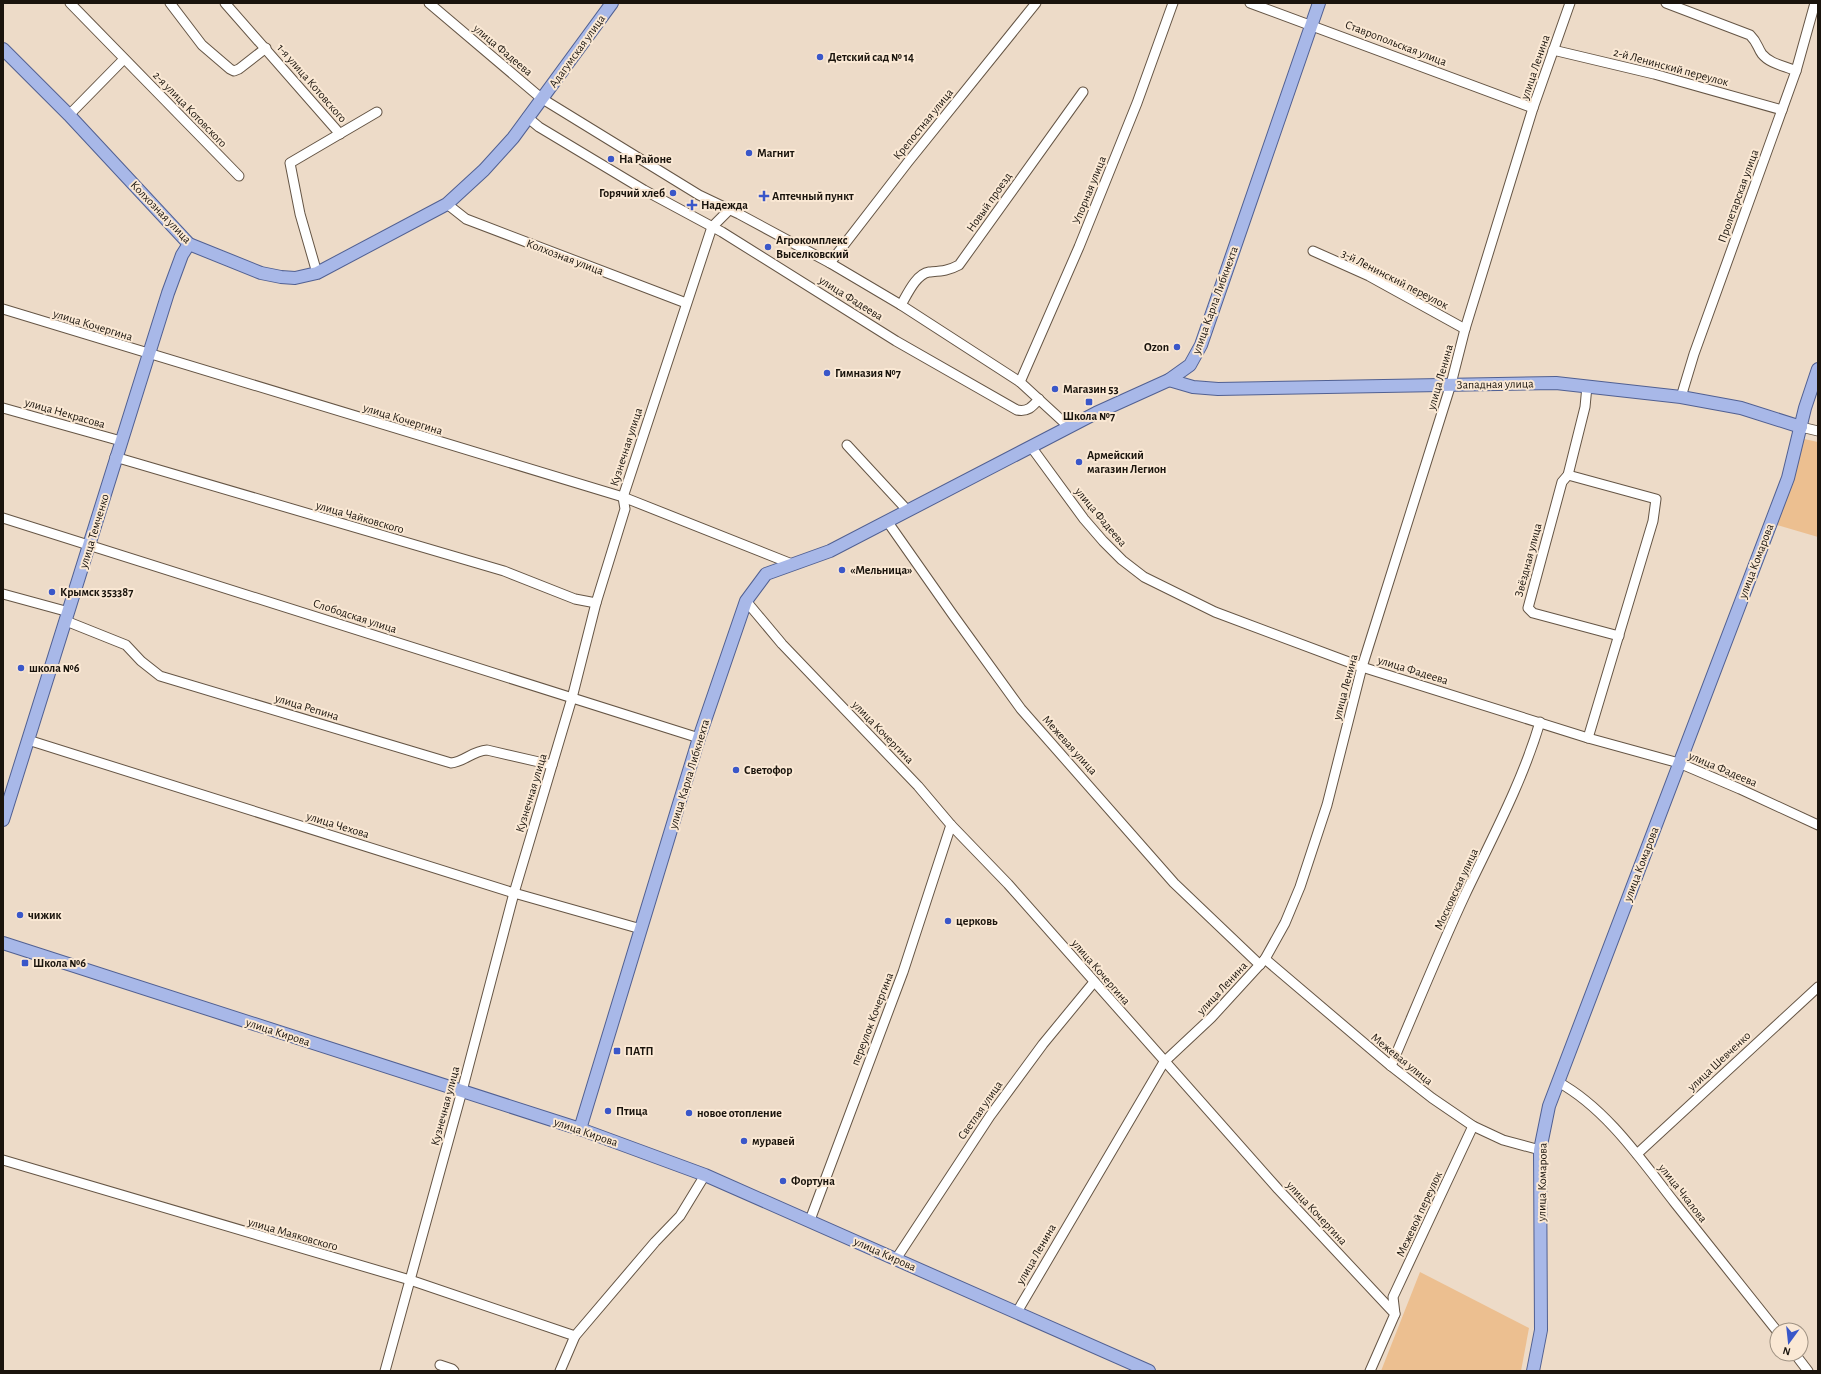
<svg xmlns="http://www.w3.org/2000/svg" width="1821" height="1374" font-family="'Alegreya Sans',sans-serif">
	<rect width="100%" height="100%" fill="#eddbc8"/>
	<g fill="#ecbf90">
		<path d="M1804 439 1818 442V537L1777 525Z"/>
		<path d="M1420 1272 1529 1328 1521 1371H1381Z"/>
	</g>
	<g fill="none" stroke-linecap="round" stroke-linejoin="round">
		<g stroke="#655545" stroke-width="11">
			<g id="minor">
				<path d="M70 3 239 176"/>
				<path d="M170 3 202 45 230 69 234 71 239 69 266 48"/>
				<path d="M225 3 340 134"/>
				<path d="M429 3 541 98 699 195 739 214 830 263 901 305 1020 382 1069 427"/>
				<path d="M1250 3 1533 108"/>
				<path d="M1666 3 1750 35C1758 43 1757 47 1762 54 1770 64 1785 66 1796 71"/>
				<path d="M1553 50 1654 74 1782 110"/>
				<path d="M69 115 124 59"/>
				<path d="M527 117 539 127 644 190 722 232 896 341 1017 410C1028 412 1032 407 1039 399"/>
				<path d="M447 204 466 219 686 303"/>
				<path d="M712 227 729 210"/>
				<path d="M1313 251 1369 276 1465 329"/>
				<path d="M830 263 908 162 1036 3"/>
				<path d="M317 273 300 214 290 163 377 112"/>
				<path d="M901 305C907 295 916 274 929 272 941 271 948 271 959 265L1083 92"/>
				<path d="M3 309 623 497 792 564"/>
				<path d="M1020 382 1079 247 1137 103 1173 3"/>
				<path d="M1587 386 1585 407 1568 475 1562 482 1528 608 1533 613 1619 636"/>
				<path d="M1681 397 1694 354 1796 71 1815 3"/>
				<path d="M3 408 121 441"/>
				<path d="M1801 427 1818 431"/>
				<path d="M847 445 908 511"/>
				<path d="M1032 448 1084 519 1103 541 1122 560 1144 577 1215 612 1362 667 1588 738 1679 763 1740 789 1818 825"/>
				<path d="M115 457 504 571 575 599 596 603"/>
				<path d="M1568 475 1656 499 1653 521 1588 738"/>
				<path d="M3 518 699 738"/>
				<path d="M887 521 953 615 1021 709 1174 883 1260 965"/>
				<path d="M3 594 69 612"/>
				<path d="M746 601 782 644 918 786 951 825 1008 884 1278 1189 1395 1314 1370 1371"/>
				<path d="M66 621 126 645 141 661 160 676 451 763C464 762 472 751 487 750L552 765"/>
				<path d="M28 740 514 893 641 929"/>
				<path d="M1265 959 1391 1066 1432 1098 1473 1126 1503 1140 1540 1150"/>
				<path d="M1391 1066C1415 1010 1438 953 1464 897 1491 840 1522 783 1540 722"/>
				<path d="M1558 1082C1606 1108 1642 1161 1675 1203 1709 1246 1743 1288 1777 1331"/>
				<path d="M1637 1154 1818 987"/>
				<path d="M3 1160 410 1280 575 1336"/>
				<path d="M810 1220 903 972 951 825"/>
				<path d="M896 1259 990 1116 1043 1044 1094 982"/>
				<path d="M1017 1312 1164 1062 1211 1018 1265 959 1285 923 1300 887 1327 805 1362 667 1451 384 1465 329 1533 108 1570 3"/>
				<path d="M1395 1314 1393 1297 1473 1126"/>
				<path d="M1795 1354 1808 1371"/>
				<path d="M440 1365 452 1369 454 1371"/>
				<path d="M385 1371 462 1091 514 893 572 698 596 603 625 509 623 497 712 227"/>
				<path d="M560 1371 575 1336 655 1242 680 1216 705 1175"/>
			</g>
		</g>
		<g stroke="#516092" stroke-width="14">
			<g id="major">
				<path d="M3 49 69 115 189 244 261 273 281 277 295 278 317 273 447 204 484 170 513 138 612 3"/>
				<path d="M1169 380 1193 387 1218 389 1556 383 1681 397 1741 408 1801 427"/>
				<path d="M3 820 168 293 182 255 189 244"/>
				<path d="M3 943 580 1129 705 1175 1149 1371"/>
				<path d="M580 1129 699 738 746 601 766 574 830 551 1096 413 1169 380 1190 365 1201 345 1319 3"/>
				<path d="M1533 1371 1541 1330 1540 1150 1549 1106 1788 478 1805 408 1818 369"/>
			</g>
		</g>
		<use href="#minor" stroke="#fff" stroke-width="9"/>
		<use href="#major" stroke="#a8b8e8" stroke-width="12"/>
	</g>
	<g fill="#3a57c9" stroke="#fae8d4" stroke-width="1.5">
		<circle cx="820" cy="57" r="4"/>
		<circle cx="749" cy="153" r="4"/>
		<circle cx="611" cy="159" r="4"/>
		<circle cx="673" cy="193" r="4"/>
		<path d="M762 190h4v4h4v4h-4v4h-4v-4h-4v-4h4z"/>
		<path d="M690 199h4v4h4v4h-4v4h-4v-4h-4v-4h4z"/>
		<circle cx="768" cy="247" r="4"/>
		<circle cx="1177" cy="347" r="4"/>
		<circle cx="827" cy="373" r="4"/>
		<circle cx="1055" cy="389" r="4"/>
		<rect x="1085" y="398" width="8" height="8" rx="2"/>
		<circle cx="1079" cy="462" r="4"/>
		<circle cx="842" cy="570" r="4"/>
		<circle cx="52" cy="592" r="4"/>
		<circle cx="21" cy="668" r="4"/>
		<circle cx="736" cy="770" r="4"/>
		<circle cx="20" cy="915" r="4"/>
		<circle cx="948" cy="921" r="4"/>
		<rect x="21" y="959" width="8" height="8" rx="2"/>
		<rect x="613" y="1047" width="8" height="8" rx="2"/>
		<circle cx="608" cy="1111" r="4"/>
		<circle cx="689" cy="1113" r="4"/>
		<circle cx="744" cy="1141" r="4"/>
		<circle cx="783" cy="1181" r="4"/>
	</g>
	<g text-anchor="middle" stroke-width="4" stroke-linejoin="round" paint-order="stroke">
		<g font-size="12" fill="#1a140d" stroke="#fae8d4">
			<text transform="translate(1396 43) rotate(21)" y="4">Ставропольская улица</text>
			<text transform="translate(503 50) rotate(40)" y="4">улица Фадеева</text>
			<text transform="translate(577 51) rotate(-54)" y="4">Адагумская улица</text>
			<text transform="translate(1535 67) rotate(-71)" y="4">улица Ленина</text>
			<text transform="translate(1671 67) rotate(15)" y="4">2-й Ленинский переулок</text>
			<text transform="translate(312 83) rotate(49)" y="4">1-я улица Котовского</text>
			<text transform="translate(190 109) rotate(46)" y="4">2-я улица Котовского</text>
			<text transform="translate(923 124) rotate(-51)" y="4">Крепостная улица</text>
			<text transform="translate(1089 190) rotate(-68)" y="4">Упорная улица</text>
			<text transform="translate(1738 196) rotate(-70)" y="4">Пролетарская улица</text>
			<text transform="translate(989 202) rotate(-55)" y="4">Новый проезд</text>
			<text transform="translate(161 212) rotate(46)" y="4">Колхозная улица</text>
			<text transform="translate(565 257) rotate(21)" y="4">Колхозная улица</text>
			<text transform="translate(1395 279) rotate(27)" y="4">3-й Ленинский переулок</text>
			<text transform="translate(851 298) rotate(32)" y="4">улица Фадеева</text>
			<text transform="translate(1215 300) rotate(-70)" y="4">улица Карла Либкнехта</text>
			<text transform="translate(93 325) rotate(17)" y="4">улица Кочергина</text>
			<text transform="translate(1440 377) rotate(-74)" y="4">улица Ленина</text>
			<text transform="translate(1495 384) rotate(-1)" y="4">Западная улица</text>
			<text transform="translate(65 413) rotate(16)" y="4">улица Некрасова</text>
			<text transform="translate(403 419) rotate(17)" y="4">улица Кочергина</text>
			<text transform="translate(626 447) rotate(-72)" y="4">Кузнечная улица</text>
			<text transform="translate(360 517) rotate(16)" y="4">улица Чайковского</text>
			<text transform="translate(1101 517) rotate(50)" y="4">улица Фадеева</text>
			<text transform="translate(94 531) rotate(-73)" y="4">улица Темченко</text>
			<text transform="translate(1528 560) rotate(-75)" y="4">Звёздная улица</text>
			<text transform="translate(1756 561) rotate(-69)" y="4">улица Комарова</text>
			<text transform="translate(355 616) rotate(18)" y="4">Слободская улица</text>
			<text transform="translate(1413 670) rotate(17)" y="4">улица Фадеева</text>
			<text transform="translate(1345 687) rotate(-75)" y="4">улица Ленина</text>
			<text transform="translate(307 707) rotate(17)" y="4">улица Репина</text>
			<text transform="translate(883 732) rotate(46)" y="4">улица Кочергина</text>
			<text transform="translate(1070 745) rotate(48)" y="4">Межевая улица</text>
			<text transform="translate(1723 769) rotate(23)" y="4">улица Фадеева</text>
			<text transform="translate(689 774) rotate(-73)" y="4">улица Карла Либкнехта</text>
			<text transform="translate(531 793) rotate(-73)" y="4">Кузнечная улица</text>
			<text transform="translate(338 825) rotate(17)" y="4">улица Чехова</text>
			<text transform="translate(1641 864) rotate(-69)" y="4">улица Комарова</text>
			<text transform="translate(1456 889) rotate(-65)" y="4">Московская улица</text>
			<text transform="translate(1101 972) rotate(49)" y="4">улица Кочергина</text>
			<text transform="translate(1222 988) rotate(-47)" y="4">улица Ленина</text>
			<text transform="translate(872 1019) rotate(-69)" y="4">переулок Кочергина</text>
			<text transform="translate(278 1032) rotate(18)" y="4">улица Кирова</text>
			<text transform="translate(1402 1059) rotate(39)" y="4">Межевая улица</text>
			<text transform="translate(1719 1061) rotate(-43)" y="4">улица Шевченко</text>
			<text transform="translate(445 1106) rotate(-75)" y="4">Кузнечная улица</text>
			<text transform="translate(980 1110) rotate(-55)" y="4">Светлая улица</text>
			<text transform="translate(586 1132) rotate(19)" y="4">улица Кирова</text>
			<text transform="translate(1542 1182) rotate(-89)" y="4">улица Комарова</text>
			<text transform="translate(1683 1193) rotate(52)" y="4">улица Чкалова</text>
			<text transform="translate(1317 1213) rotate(47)" y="4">улица Кочергина</text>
			<text transform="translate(1419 1214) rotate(-65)" y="4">Межевой переулок</text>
			<text transform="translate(293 1234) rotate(16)" y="4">улица Маяковского</text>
			<text transform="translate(885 1254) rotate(24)" y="4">улица Кирова</text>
			<text transform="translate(1036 1254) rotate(-60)" y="4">улица Ленина</text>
		</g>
		<g font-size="12" font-weight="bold" fill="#1a140d" stroke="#fae8d4" text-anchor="start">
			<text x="828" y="61">Детский сад № 14</text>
			<text x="757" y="157">Магнит</text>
			<text x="619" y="163">На Районе</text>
			<text x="665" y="197" text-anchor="end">Горячий хлеб</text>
			<text x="772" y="200">Аптечный пункт</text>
			<text x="701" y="209">Надежда</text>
			<text x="776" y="244">Агрокомплекс<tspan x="776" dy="14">Выселковский</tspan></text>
			<text x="1169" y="351" text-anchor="end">Ozon</text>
			<text x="835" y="377">Гимназия №7</text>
			<text x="1063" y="393">Магазин 53</text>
			<text x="1089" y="420" text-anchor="middle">Школа №7</text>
			<text x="1087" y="459">Армейский<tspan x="1087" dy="14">магазин Легион</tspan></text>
			<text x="850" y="574">«Мельница»</text>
			<text x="60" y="596">Крымск 353387</text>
			<text x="29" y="672">школа №6</text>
			<text x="744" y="774">Светофор</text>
			<text x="28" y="919">чижик</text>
			<text x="956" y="925">церковь</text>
			<text x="33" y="967">Школа №6</text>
			<text x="625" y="1055">ПАТП</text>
			<text x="616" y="1115">Птица</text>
			<text x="697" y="1117">новое отопление</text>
			<text x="752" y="1145">муравей</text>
			<text x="791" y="1185">Фортуна</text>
		</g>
	</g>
	<rect width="1821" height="1374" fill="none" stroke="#1a140d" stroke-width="8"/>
	<g transform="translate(1789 1342) rotate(195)"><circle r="19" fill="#fae8d4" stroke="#a09384"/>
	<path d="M0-3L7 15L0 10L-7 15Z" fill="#3a57c9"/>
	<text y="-6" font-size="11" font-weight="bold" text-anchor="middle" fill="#1a140d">N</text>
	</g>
</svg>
